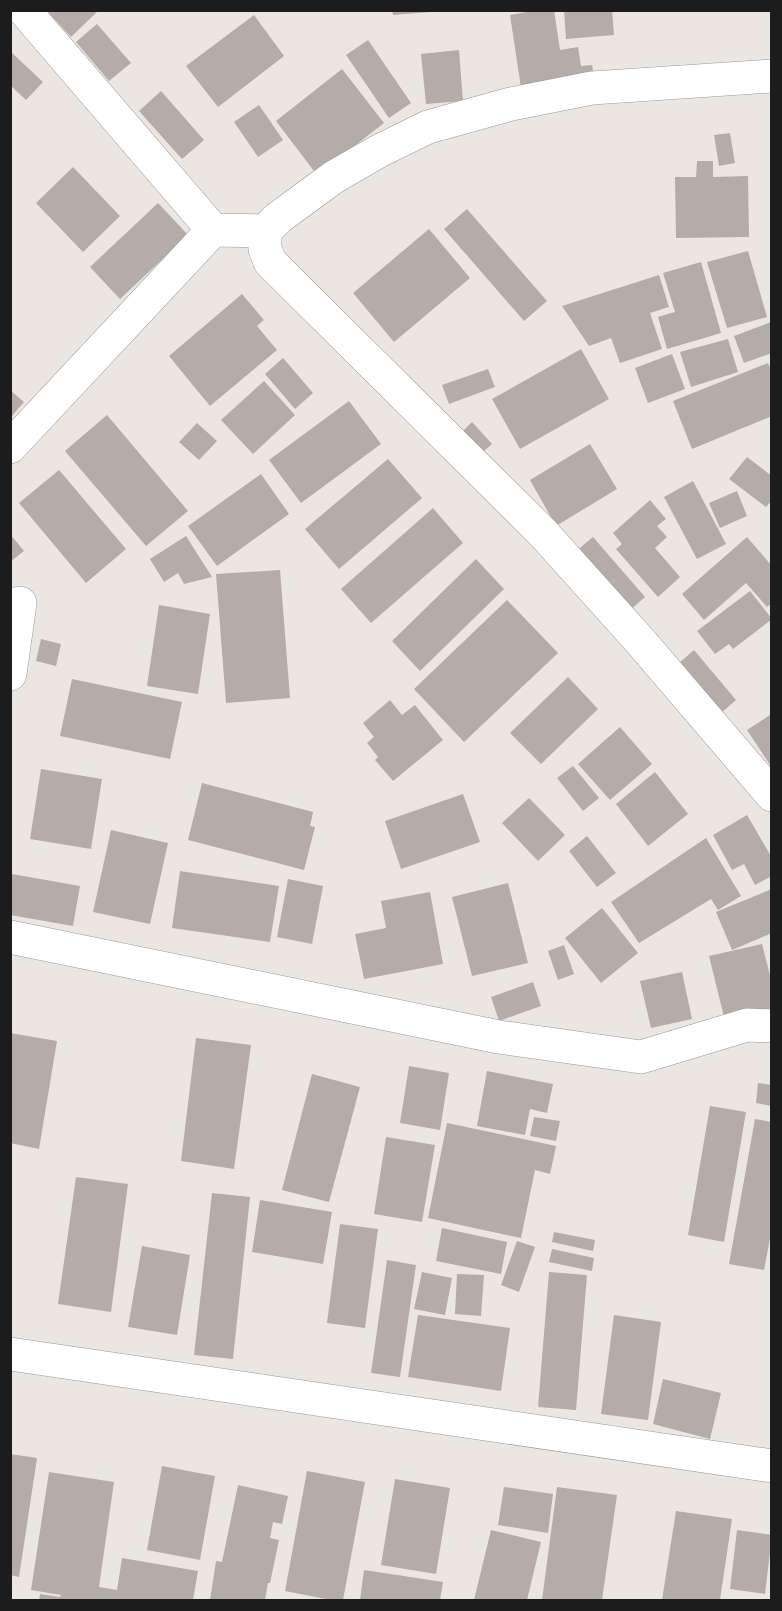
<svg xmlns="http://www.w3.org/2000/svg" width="782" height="1611" font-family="Barlow,sans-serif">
	<rect width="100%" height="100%" fill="#ece6e3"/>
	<g fill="#b5aba9">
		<path d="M46 10H99L71 37Z"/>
		<path d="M392 10H431V12L393 15Z"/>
		<path d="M538 10H554L560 50 578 47 581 66 592 65 595 83 522 94 510 15Z"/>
		<path d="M564 10H612L614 35 566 39Z"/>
		<path d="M254 15 284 56 218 107 186 66Z"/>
		<path d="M97 24 131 63 109 81 76 42Z"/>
		<path d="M368 40 411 103 389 118 346 55Z"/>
		<path d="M459 50 463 101 426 104 421 54Z"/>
		<path d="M10 51 43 82 26 100 10 85Z"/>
		<path d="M342 69 384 123 317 175 276 121Z"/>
		<path d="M161 91 204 140 182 159 139 111Z"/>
		<path d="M259 105 283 140 258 157 234 122Z"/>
		<path d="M730 133 735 163 719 166 714 135Z"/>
		<path d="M697 161H713V177L748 176 749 237 676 238 675 177H696Z"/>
		<path d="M73 167 120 216 83 252 36 203Z"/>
		<path d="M158 203 188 235 120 299 90 267Z"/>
		<path d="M467 209 547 301 524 321 444 229Z"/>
		<path d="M429 229 470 278 394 342 353 293Z"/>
		<path d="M748 251 767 317 727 328 707 262Z"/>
		<path d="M701 262 721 333 667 349 658 317 675 312 663 273Z"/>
		<path d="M659 275 669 307 650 313 662 349 620 363 611 338 589 346 562 306Z"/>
		<path d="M242 294 264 320 257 326 277 350 210 406 169 356Z"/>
		<path d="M771 322 772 353 744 363 734 336Z"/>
		<path d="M728 339 738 372 691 387 680 352Z"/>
		<path d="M581 349 609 399 520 449 492 399Z"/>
		<path d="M672 354 685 389 648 403 635 368Z"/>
		<path d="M283 358 313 393 295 409 265 374Z"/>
		<path d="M768 363 772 372V416L692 449 673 401Z"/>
		<path d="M488 369 495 387 449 404 442 385Z"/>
		<path d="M264 381 295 415 253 454 221 420Z"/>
		<path d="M10 390 24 402 12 416 10 414Z"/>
		<path d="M349 401 381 444 301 503 269 460Z"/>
		<path d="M107 415 188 511 146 546 65 451Z"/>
		<path d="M472 422 492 444 476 458 457 437Z"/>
		<path d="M197 423 217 441 199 460 179 442Z"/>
		<path d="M590 444 617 489 556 526 530 480Z"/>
		<path d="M747 457 772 476V500L766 507 729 479Z"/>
		<path d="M388 459 422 498 339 569 305 529Z"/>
		<path d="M59 470 126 549 86 583 19 503Z"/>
		<path d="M261 474 289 514 217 566 188 526Z"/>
		<path d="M693 481 726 544 697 559 664 497Z"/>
		<path d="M737 491 747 516 720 528 709 503Z"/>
		<path d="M650 500 666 519 657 526 667 537 655 548 680 577 658 597 616 549 622 544 613 533Z"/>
		<path d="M433 508 463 543 371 623 341 589Z"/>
		<path d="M10 534 24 551 10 562Z"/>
		<path d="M186 536 212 577 184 584 178 573 164 582 150 559Z"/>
		<path d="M593 537 645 597 621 618 569 557Z"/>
		<path d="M747 537 772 566V603L767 607 746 583 704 620 682 594Z"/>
		<path d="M476 559 504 589 420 671 392 641Z"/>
		<path d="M280 570 290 698 226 703 216 574Z"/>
		<path d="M750 591 772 619 733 649 729 644 715 654 697 631Z"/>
		<path d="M507 600 558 653 464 742 414 689Z"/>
		<path d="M159 605 210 614 198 694 147 686Z"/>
		<path d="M41 639 61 644 56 666 36 661Z"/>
		<path d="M694 650 736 700 713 720 671 670Z"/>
		<path d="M568 677 598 709 541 764 510 733Z"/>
		<path d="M72 679 182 702 170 759 60 736Z"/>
		<path d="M390 700 402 715 415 705 443 740 393 781 375 760 378 757 367 743 374 737 363 723Z"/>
		<path d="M770 715 772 717V768L747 730Z"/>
		<path d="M620 727 652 764 610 800 578 764Z"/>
		<path d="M573 766 599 798 583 811 557 778Z"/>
		<path d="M41 769 102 779 91 849 30 839Z"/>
		<path d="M655 772 688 814 648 846 616 804Z"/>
		<path d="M202 783 313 812 310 826 315 827 304 870 188 840Z"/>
		<path d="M463 794 480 842 401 869 385 821Z"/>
		<path d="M529 798 565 835 538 861 502 823Z"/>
		<path d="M747 815 772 858V876L755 885 744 864 732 870 713 835Z"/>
		<path d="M111 830 168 843 150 924 93 912Z"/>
		<path d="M587 836 616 873 597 887 569 851Z"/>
		<path d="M706 838 741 896 718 910 711 899 639 943 611 902Z"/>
		<path d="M180 871 279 886 270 942 172 928Z"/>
		<path d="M12 874 80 886 73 926 10 915Z"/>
		<path d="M288 879 323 886 312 944 277 937Z"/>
		<path d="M508 883 528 963 472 976 452 897Z"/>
		<path d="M772 889V933L732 950 716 912Z"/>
		<path d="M430 892 443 964 364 979 355 934 386 928 381 901Z"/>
		<path d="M602 908 638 953 601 983 565 938Z"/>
		<path d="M762 944 772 983V1010L725 1021 709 956Z"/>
		<path d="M564 945 574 974 558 980 548 951Z"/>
		<path d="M682 972 692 1019 651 1028 640 981Z"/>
		<path d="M533 982 541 1006 499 1021 491 997Z"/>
		<path d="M10 1033 57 1041 39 1149 10 1143Z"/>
		<path d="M196 1038 251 1045 234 1169 181 1161Z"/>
		<path d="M409 1066 449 1073 440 1130 400 1123Z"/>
		<path d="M487 1071 553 1084 547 1113 530 1109 525 1135 477 1126Z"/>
		<path d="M312 1074 360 1087 329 1202 282 1190Z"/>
		<path d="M758 1083 772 1085V1106L756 1103Z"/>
		<path d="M710 1106 746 1112 724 1242 688 1235Z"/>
		<path d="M534 1117 560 1121 556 1141 530 1136Z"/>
		<path d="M755 1119 772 1122V1228L764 1270 729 1264Z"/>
		<path d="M447 1123 556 1146 550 1174 535 1170 521 1238 428 1218Z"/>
		<path d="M386 1137 435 1145 422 1222 374 1214Z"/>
		<path d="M76 1177 128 1184 111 1312 58 1304Z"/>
		<path d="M212 1193 250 1197 233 1359 194 1355Z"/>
		<path d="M260 1200 332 1212 323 1264 252 1252Z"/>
		<path d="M340 1224 378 1229 365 1328 327 1323Z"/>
		<path d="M442 1228 507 1242 501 1274 436 1261Z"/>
		<path d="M554 1232 595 1240 593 1251 552 1242Z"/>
		<path d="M517 1241 535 1247 519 1292 501 1285Z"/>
		<path d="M142 1246 190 1255 177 1335 128 1327Z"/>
		<path d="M552 1249 594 1258 592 1271 549 1262Z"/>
		<path d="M387 1260 416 1265 400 1377 371 1373Z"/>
		<path d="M422 1272 452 1278 445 1315 414 1309Z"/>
		<path d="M549 1272 587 1275 576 1410 538 1407Z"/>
		<path d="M457 1274 484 1275 481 1316 455 1314Z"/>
		<path d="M418 1315 510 1328 501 1391 408 1377Z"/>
		<path d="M614 1315 661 1322 648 1420 601 1414Z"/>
		<path d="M663 1379 721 1393 710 1439 653 1424Z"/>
		<path d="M10 1454 37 1458 19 1577 10 1575Z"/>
		<path d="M162 1466 215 1476 200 1560 147 1550Z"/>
		<path d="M307 1471 365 1482 343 1600H331L285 1591Z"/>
		<path d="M49 1472 114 1482 99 1587 117 1590 122 1558 198 1571 193 1600H39L40 1594 60 1597 61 1595 31 1590Z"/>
		<path d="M395 1479 450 1488 436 1574 381 1565Z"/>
		<path d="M238 1485 288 1496 282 1524 273 1522 270 1538 279 1540 270 1583H268L265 1600H210L216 1561 222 1562Z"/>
		<path d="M504 1487 553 1494 548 1533 498 1525Z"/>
		<path d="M557 1487 617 1495 602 1600H542Z"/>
		<path d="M676 1511 732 1519 720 1600H662Z"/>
		<path d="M491 1530 541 1542 527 1600H474Z"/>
		<path d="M737 1530 772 1535 765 1594 730 1589Z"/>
		<path d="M364 1570 443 1582 440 1600H360Z"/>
	</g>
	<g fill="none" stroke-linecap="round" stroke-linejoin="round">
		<g stroke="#999" stroke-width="34">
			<g id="minor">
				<path d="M24 10 213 230 265 231"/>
				<path d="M772 76 592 88 511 104 428 127 379 151 334 177 278 218 265 231V249L270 262 543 533 641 642 772 795"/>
				<path d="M10 447 213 230"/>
				<path d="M10 674 20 603"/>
				<path d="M10 937 499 1037 641 1057 747 1025 772 1026"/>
				<path d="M10 1354 772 1466"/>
			</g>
		</g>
		<use href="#minor" stroke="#fff" stroke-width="33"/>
	</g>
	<rect width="782" height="1611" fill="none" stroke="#1c1c1c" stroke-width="24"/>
</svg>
